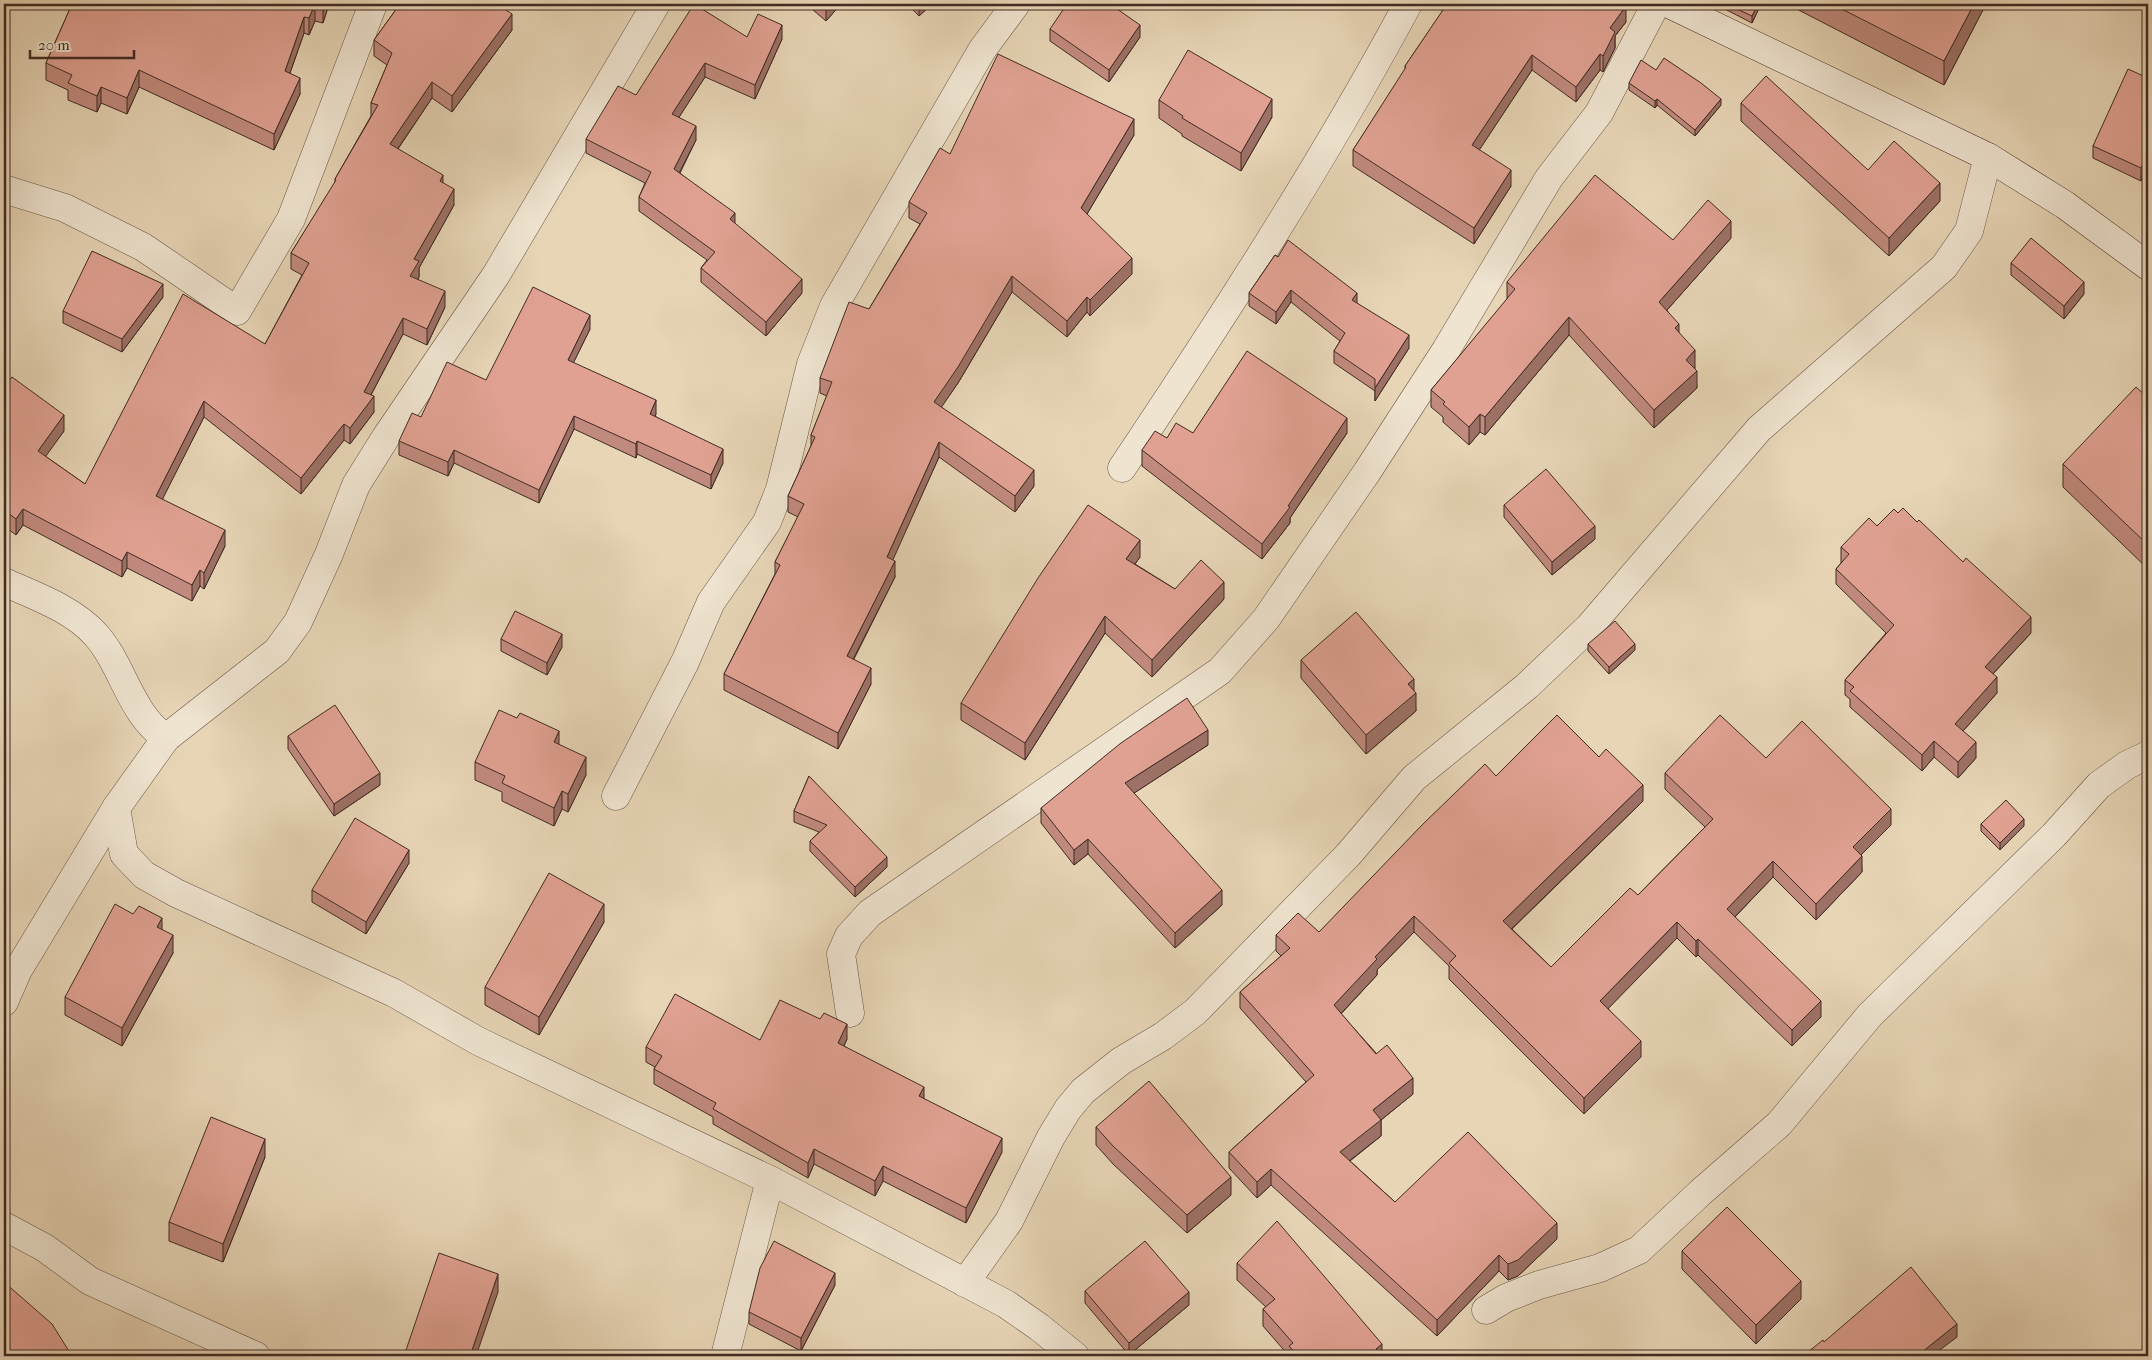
<svg xmlns="http://www.w3.org/2000/svg" width="2152" height="1360" font-family="'IM FELL French Canon',serif">
	<rect width="100%" height="100%" fill="#e7d5b6"/>
	<filter id="stains"><feTurbulence type="fractalNoise" baseFrequency=".004" numOctaves="4"/><feColorMatrix values="0 0 0 0 .2 0 0 0 0 .09 0 0 0 0 .02 0 0 0 .5 -.17"/></filter>
	<radialGradient id="worn" r=".72"><stop offset=".6" stop-color="#630" stop-opacity="0"/><stop offset="1" stop-color="#630" stop-opacity=".3"/></radialGradient>
	<g fill="none" stroke-linecap="round" stroke-linejoin="round">
		<g stroke="#6a5648" stroke-width="29">
			<g id="street">
				<path d="M4 189 65 208 143 247 237 311 291 219 373 4"/>
				<path d="M1122 468C1223 317 1322 164 1408 4"/>
				<path d="M4 582C35 596 73 609 96 635 124 667 130 714 166 738"/>
				<path d="M616 796 685 662 711 602 767 522 780 489 811 364 834 306 982 50 1016 4"/>
				<path d="M116 808 124 854 144 875 176 893 394 993 478 1041 770 1180 1006 1304 1039 1327 1075 1356"/>
				<path d="M4 1002 18 970 116 808 166 738 277 651 298 622 329 554 356 485 386 437 496 275 656 4"/>
				<path d="M850 1013 841 954 849 936 870 913 1220 671 1266 619 1367 472 1446 350 1549 178 1599 113 1656 4"/>
				<path d="M4 1226 45 1248 90 1281 256 1356"/>
				<path d="M965 1283 1009 1221 1051 1137 1068 1109 1083 1091 1121 1061 1163 1036 1195 1012 1348 855 1414 778 1527 686 1589 627 1759 429 1944 267 1969 231 1988 157"/>
				<path d="M1486 1310 1506 1298 1539 1285 1600 1268 1639 1250 1701 1192 1779 1124 1870 1015 2054 835 2099 785 2127 765 2148 755"/>
				<path d="M725 1356 770 1180"/>
			</g>
		</g>
		<g stroke="#402b23" stroke-width="29">
			<path id="secondary" d="M1669 4 1988 157 2065 205 2148 266"/>
		</g>
		<use href="#street" stroke="#efe4d0" stroke-width="28"/>
		<use href="#secondary" stroke="#efe4d0" stroke-width="28"/>
	</g>
	<g fill="#c18a7e" stroke="#402b23">
		<path d="M72 4H329L323 23 315 21 309 35 304 33 290 73 300 94 274 150 139 87 127 114 101 103 97 112 68 100V90L46 80V63Z"/>
		<path d="M400 4H502L501 6 512 30 452 112 432 98 398 149 443 183 454 205 419 268V277L418 279 445 307 427 345 403 334 371 395 374 412 350 444 344 440 301 494 204 417 162 499 225 546 204 589 200 586 192 601 127 568 122 577 23 525 16 535 4 526V388L64 431 45 456 85 484 265 344 302 275 291 269V253L335 183V179L371 116V103L387 65 374 56V40Z"/>
		<path d="M806 4H841L826 21Z"/>
		<path d="M907 4H932L919 16Z"/>
		<path d="M1442 4H1575L1578 6 1626 22 1615 36V48L1603 72 1600 70 1576 102 1532 70 1479 150 1511 186 1474 244 1353 166V150L1405 70V66L1442 12Z"/>
		<path d="M1719 4H1761L1752 23 1719 6Z"/>
		<path d="M1787 4H1986L1944 85Z"/>
		<path d="M1050 29 1140 37 1109 82 1050 41Z"/>
		<path d="M747 37 782 39 755 99 705 77 679 117 696 140 680 173 735 224 802 293 766 336 701 282V268L707 260 639 211V197L645 183 586 153V139L636 95Z"/>
		<path d="M1656 70 1721 105 1695 136 1657 105 1655 108 1629 90V83Z"/>
		<path d="M2148 78 2141 181 2093 158V146Z"/>
		<path d="M1159 100 1272 117 1241 171 1182 136V134L1159 118Z"/>
		<path d="M1741 103 1868 170 1940 201 1889 256 1741 121Z"/>
		<path d="M1134 135 1087 214 1132 274 1090 316 1087 312 1067 337 1012 292 958 383 941 407 1034 486 1015 512 939 457 892 560 895 577 854 659 871 684 838 749 724 690V674L775 574V562L798 517 788 512V496L811 446V435L827 396 820 393V378L869 309 920 224 909 218V202L950 154Z"/>
		<path d="M1731 238 1667 310 1679 333 1695 368V369L1697 388 1654 428 1569 335 1485 435 1480 432 1469 445 1443 422V417L1431 407V390L1507 300V282L1673 240Z"/>
		<path d="M1275 255 1357 303 1409 348 1375 401V391L1334 363V351L1340 341 1291 302 1276 324 1249 306V293Z"/>
		<path d="M2011 263 2084 294 2064 319 2011 275Z"/>
		<path d="M163 297 122 352 63 323V311Z"/>
		<path d="M590 329 573 363 656 414 655 416 723 463 711 489 637 454 636 458 574 429 539 503 454 463 448 476 399 455V441L421 417 486 380Z"/>
		<path d="M2148 398V569L2063 487V464Z"/>
		<path d="M1193 433H1347L1290 518V523L1262 559 1142 466V450L1167 438Z"/>
		<path d="M1504 505 1595 539 1552 575 1504 517Z"/>
		<path d="M1898 513 1917 522 2031 633 1993 674 1997 693 1963 731 1976 758 1958 778 1934 757 1922 771 1850 707V699L1845 695V680L1886 633 1836 584V569L1841 563V547Z"/>
		<path d="M1140 557 1135 564 1175 589 1224 599 1152 677 1105 633 1025 760 961 720V703Z"/>
		<path d="M501 639 562 647 547 675 501 651Z"/>
		<path d="M1588 644 1635 650 1609 674 1588 651Z"/>
		<path d="M1301 660 1414 691 1416 711 1366 754 1301 678Z"/>
		<path d="M288 736 380 785 334 816 288 749Z"/>
		<path d="M559 744 586 775 568 812 562 809 554 826 502 801V792L475 780V762Z"/>
		<path d="M1208 745 1134 793 1222 905 1175 948 1088 854 1074 865 1041 823V808Z"/>
		<path d="M1766 758 1891 825 1861 855 1862 872 1816 920 1773 877 1735 917 1821 1017 1792 1046 1698 955 1696 957 1677 938 1608 1008 1641 1057 1584 1114 1449 979V966L1414 932 1377 970V975L1341 1014 1413 1094 1381 1120V1136L1350 1161 1395 1202 1557 1239 1518 1276 1508 1280 1499 1271 1437 1336 1271 1185 1257 1198 1229 1168V1152L1306 1082 1240 1008V992L1281 956 1276 951V935L1319 932 1496 776 1643 801 1512 929 1551 967 1638 895 1705 827 1665 789V773Z"/>
		<path d="M809 776 887 867 855 897 810 851V841L819 832 794 822V811Z"/>
		<path d="M1981 824 2024 826 2000 850 1981 831Z"/>
		<path d="M409 863 366 934 312 902V890Z"/>
		<path d="M133 914 162 929 173 953 122 1046 65 1015V997Z"/>
		<path d="M604 922 539 1035 485 1005V987Z"/>
		<path d="M847 1039 844 1046 924 1099 1002 1152 966 1223 883 1181 875 1196 814 1164 808 1178 713 1124V1117L654 1084V1069L655 1067 646 1062V1047L760 1040Z"/>
		<path d="M1096 1127 1231 1195 1187 1233 1113 1164 1096 1145Z"/>
		<path d="M265 1157 223 1262 169 1241V1222Z"/>
		<path d="M1682 1251 1801 1299 1756 1344 1682 1269Z"/>
		<path d="M1237 1263 1382 1356H1289L1263 1326V1309L1266 1307 1237 1280Z"/>
		<path d="M835 1285 801 1351 749 1324V1312Z"/>
		<path d="M1085 1291 1189 1305 1129 1355 1085 1303Z"/>
	</g>
	<g fill="#9d7166" stroke="#402b23">
		<path d="M315 4V21L309 35V18Z"/>
		<path d="M324 4H329L323 23V7Z"/>
		<path d="M827 4H841L826 21V5Z"/>
		<path d="M919 4H932L919 16Z"/>
		<path d="M1758 4H1761L1752 23V16Z"/>
		<path d="M1974 4H1986L1944 85V61Z"/>
		<path d="M1626 6V22L1615 36V48L1603 72V56L1610 28Z"/>
		<path d="M512 14V30L452 112V96Z"/>
		<path d="M304 17V33L285 87V71Z"/>
		<path d="M782 25V39L755 99V85Z"/>
		<path d="M1140 25V37L1109 82V70Z"/>
		<path d="M1600 54V70L1576 102V87Z"/>
		<path d="M1532 55V70L1472 161V145Z"/>
		<path d="M705 63V77L672 128V114Z"/>
		<path d="M139 70V87L127 114V98Z"/>
		<path d="M300 78V94L274 150V134Z"/>
		<path d="M432 82V98L390 160V144Z"/>
		<path d="M101 87V103L97 112V96Z"/>
		<path d="M1272 99V117L1241 171V153Z"/>
		<path d="M1657 99V105L1655 108V101Z"/>
		<path d="M1721 99V105L1695 136V130Z"/>
		<path d="M1134 119V135L1081 224V208Z"/>
		<path d="M696 126V140L674 183V169Z"/>
		<path d="M2148 153V166L2141 181V168Z"/>
		<path d="M1511 170V186L1474 244V228Z"/>
		<path d="M443 175V191L440 181Z"/>
		<path d="M1940 183V201L1889 256V238Z"/>
		<path d="M454 189V205L419 268V277L410 292V276L414 259Z"/>
		<path d="M735 213V227L730 219Z"/>
		<path d="M1731 221V238L1659 319V302Z"/>
		<path d="M1132 258V274L1090 316V300Z"/>
		<path d="M1012 276V292L958 383 934 418V402Z"/>
		<path d="M802 279V293L766 336V322Z"/>
		<path d="M2084 282V294L2064 319V306Z"/>
		<path d="M163 284V297L122 352V339Z"/>
		<path d="M1291 290V302L1276 324V312Z"/>
		<path d="M445 291V307L427 345V329Z"/>
		<path d="M1357 293V306L1352 300Z"/>
		<path d="M1087 297V312L1067 337V321Z"/>
		<path d="M590 315V329L568 374V360Z"/>
		<path d="M1569 317V335L1485 435V417Z"/>
		<path d="M403 318V334L364 408V392Z"/>
		<path d="M1679 324V342L1675 328Z"/>
		<path d="M1409 335V348L1375 401V388Z"/>
		<path d="M1695 350V368L1686 377V360Z"/>
		<path d="M1697 371V388L1654 428V410Z"/>
		<path d="M374 396V412L350 444V428Z"/>
		<path d="M656 400V414L650 428V414Z"/>
		<path d="M204 401V417L156 512V496Z"/>
		<path d="M1480 414V432L1469 445V427Z"/>
		<path d="M64 415V431L38 467V451Z"/>
		<path d="M574 416V429L539 503V490Z"/>
		<path d="M1347 418V433L1290 518V523L1262 559V544Z"/>
		<path d="M344 424V440L301 494V478Z"/>
		<path d="M637 441V454L636 458V444Z"/>
		<path d="M939 442V457L887 573V557Z"/>
		<path d="M723 449V463L711 489V475Z"/>
		<path d="M454 450V463L448 476V462Z"/>
		<path d="M1034 470V486L1015 512V496Z"/>
		<path d="M23 509V525L16 535V519Z"/>
		<path d="M1595 526V539L1552 575V562Z"/>
		<path d="M225 530V546L204 589V573Z"/>
		<path d="M1140 540V557L1126 576V559Z"/>
		<path d="M127 552V568L122 577V561Z"/>
		<path d="M895 561V577L847 671V656Z"/>
		<path d="M200 570V586L192 601V585Z"/>
		<path d="M1224 582V599L1152 677V660Z"/>
		<path d="M1105 616V633L1025 760V743Z"/>
		<path d="M2031 617V633L1985 682V667Z"/>
		<path d="M562 634V647L547 675V663Z"/>
		<path d="M1635 644V650L1609 674V667Z"/>
		<path d="M871 668V684L838 749V733Z"/>
		<path d="M1997 677V693L1955 740V724Z"/>
		<path d="M1414 679V694L1416 693V711L1366 754V735L1408 684Z"/>
		<path d="M1208 730V745L1125 799V783Z"/>
		<path d="M559 731V750L554 742Z"/>
		<path d="M1934 741V757L1922 771V755Z"/>
		<path d="M1976 742V758L1958 778V762Z"/>
		<path d="M586 757V775L568 812V794Z"/>
		<path d="M380 773V785L334 816V804Z"/>
		<path d="M1643 785V801L1503 937V921Z"/>
		<path d="M562 791V809L554 826V808Z"/>
		<path d="M1891 809V825L1853 863V847Z"/>
		<path d="M2024 819V826L2000 850V843Z"/>
		<path d="M1088 839V854L1074 865V850Z"/>
		<path d="M409 850V863L366 934V922Z"/>
		<path d="M1862 856V872L1816 920V904Z"/>
		<path d="M887 857V867L855 897V887Z"/>
		<path d="M1773 861V877L1727 925V909Z"/>
		<path d="M1222 890V905L1175 948V933Z"/>
		<path d="M604 904V922L539 1035V1017Z"/>
		<path d="M1414 916V932L1377 970V975L1334 1021V1005L1375 957Z"/>
		<path d="M162 918V936L157 927Z"/>
		<path d="M1677 922V938L1600 1017V1001Z"/>
		<path d="M173 935V953L122 1046V1028Z"/>
		<path d="M1698 939V955L1696 957V941Z"/>
		<path d="M1821 1001V1017L1792 1046V1030Z"/>
		<path d="M847 1024V1039L838 1058V1043Z"/>
		<path d="M1641 1041V1057L1584 1114V1098Z"/>
		<path d="M1413 1078V1094L1381 1120V1136L1340 1168V1152L1373 1110Z"/>
		<path d="M924 1087V1102L919 1096Z"/>
		<path d="M1002 1138V1152L966 1223V1208Z"/>
		<path d="M265 1139V1157L223 1262V1244Z"/>
		<path d="M814 1149V1164L808 1178V1163Z"/>
		<path d="M883 1166V1181L875 1196V1181Z"/>
		<path d="M1271 1169V1185L1257 1198V1182Z"/>
		<path d="M1231 1177V1195L1187 1233V1215Z"/>
		<path d="M1557 1223V1239L1518 1276 1508 1280V1264Z"/>
		<path d="M1499 1255V1271L1437 1336V1320Z"/>
		<path d="M835 1273V1285L801 1351V1338Z"/>
		<path d="M498 1274V1292L476 1356H470Z"/>
		<path d="M1801 1281V1299L1756 1344V1325Z"/>
		<path d="M1189 1292V1305L1129 1355V1343Z"/>
		<path d="M1957 1324V1337L1932 1356H1917Z"/>
		<path d="M1382 1344V1356L1376 1349Z"/>
	</g>
	<g fill="#e0a192" stroke="#402b23">
		<path d="M72 4H324L323 7 315 4 309 18 304 17 285 71 300 78 274 134 139 70 127 98 101 87 97 96 68 83 72 75 46 63Z"/>
		<path d="M400 4H497L512 14 452 96 432 82 390 144 443 175 440 181 454 189 414 259 419 261 410 276 445 291 427 329 403 318 364 392 374 396 350 428 344 424 301 478 204 401 156 496 225 530 204 573 200 570 192 585 127 552 122 561 23 509 16 519 4 510V388L12 377 64 415 38 451 85 484 183 294 265 344 309 263 291 253 336 180 335 179 378 105 371 103 392 53 374 40Z"/>
		<path d="M694 4 747 37 758 14 782 25 755 85 705 63 672 114 696 126 674 169 735 213 730 219 802 279 766 322 701 268 715 252 639 197 651 172 586 139 618 86 636 95Z"/>
		<path d="M1067 4H1110L1140 25 1109 70 1050 29Z"/>
		<path d="M1447 4H1575L1578 6 1580 4H1623L1626 6 1610 28 1615 32 1603 56 1600 54 1576 87 1532 55 1472 145 1511 170 1474 228 1353 150 1406 67 1405 66Z"/>
		<path d="M1726 4H1758L1752 16Z"/>
		<path d="M1832 4H1974L1944 61Z"/>
		<path d="M1188 50 1272 99 1241 153 1182 118 1183 116 1159 100Z"/>
		<path d="M998 54 1134 119 1081 208 1132 258 1090 300 1087 297 1067 321 1012 276 958 367 934 402 1034 470 1015 496 939 442 887 557 895 561 847 656 871 668 838 733 724 674 780 565 775 562 804 504 788 496 815 437 811 435 832 382 820 378 849 302 869 309 927 213 909 202 940 148 950 154Z"/>
		<path d="M1664 58 1701 83 1721 99 1695 130 1657 99 1655 101 1629 83 1641 60 1656 70Z"/>
		<path d="M2128 69 2148 78V153L2141 168 2093 146Z"/>
		<path d="M1766 76 1868 170 1894 141 1940 183 1889 238 1741 103Z"/>
		<path d="M1595 175 1673 240 1708 200 1731 221 1659 302 1679 324 1675 328 1695 350 1686 360 1697 371 1654 410 1569 317 1485 417 1480 414 1469 427 1443 404 1445 402 1431 390 1515 289 1507 282Z"/>
		<path d="M2031 238 2084 282 2064 306 2011 263Z"/>
		<path d="M1288 240 1357 293 1352 300 1409 335 1375 388V379L1334 351 1345 333 1291 290 1276 312 1249 293 1275 255 1278 257Z"/>
		<path d="M92 251 163 284 122 339 63 311Z"/>
		<path d="M533 287 590 315 568 360 656 400 650 414 723 449 711 475 637 441 636 444 574 416 539 490 454 450 448 462 399 441 412 413 421 417 447 362 486 380Z"/>
		<path d="M1247 351 1347 418 1288 506 1290 507 1262 544 1142 450 1155 431 1167 438 1176 423 1193 433Z"/>
		<path d="M2136 387 2148 398V545L2063 464Z"/>
		<path d="M1546 469 1595 526 1552 562 1504 505Z"/>
		<path d="M1088 505 1140 540 1126 559 1175 589 1201 560 1224 582 1152 660 1105 616 1025 743 961 703 1038 578Z"/>
		<path d="M1903 508 1917 522 1919 520 1963 562 1966 558 2031 617 1985 667 1997 677 1955 724 1976 742 1958 762 1934 741 1922 755 1850 691 1854 687 1845 680 1894 625 1836 569 1849 554 1841 547 1869 518 1877 526 1894 509 1898 513Z"/>
		<path d="M515 611 562 634 547 663 501 639Z"/>
		<path d="M1356 612 1414 679 1408 684 1416 693 1366 735 1301 660Z"/>
		<path d="M1615 621 1635 644 1609 667 1588 644Z"/>
		<path d="M1187 698 1208 730 1125 783 1222 890 1175 933 1088 839 1074 850 1041 808 1121 743Z"/>
		<path d="M335 705 380 773 334 804 288 736Z"/>
		<path d="M499 710 517 718 520 713 559 731 554 742 586 757 568 794 562 791 554 808 502 783 505 776 475 762Z"/>
		<path d="M1557 715 1599 757 1606 749 1643 785 1503 921 1551 967 1630 888 1638 895 1713 819 1665 773 1720 715 1766 758 1802 721 1891 809 1853 847 1862 856 1816 904 1773 861 1727 909 1821 1001 1792 1030 1698 939 1696 941 1677 922 1600 1001 1641 1041 1584 1098 1449 963 1456 956 1414 916 1375 957 1377 959 1334 1005 1376 1054 1387 1045 1413 1078 1373 1110 1381 1120 1340 1152 1395 1202 1468 1132 1557 1223 1518 1260 1508 1264 1499 1255 1437 1320 1271 1169 1257 1182 1229 1152 1314 1075 1240 992 1290 948 1276 935 1298 913 1319 932 1423 824 1485 764 1496 776Z"/>
		<path d="M809 776 887 857 855 887 810 841 827 825 794 811Z"/>
		<path d="M2006 800 2024 819 2000 843 1981 824Z"/>
		<path d="M355 818 409 850 366 922 312 890Z"/>
		<path d="M549 873 604 904 539 1017 485 987Z"/>
		<path d="M115 904 133 914 139 906 162 918 157 927 173 935 122 1028 65 997Z"/>
		<path d="M675 994 760 1040 780 1000 820 1019 824 1013 847 1024 838 1043 924 1087 919 1096 1002 1138 966 1208 883 1166 875 1181 814 1149 808 1163 713 1109 716 1103 654 1069 662 1056 646 1047Z"/>
		<path d="M1149 1081 1231 1177 1187 1215 1113 1146 1096 1127Z"/>
		<path d="M211 1117 265 1139 223 1244 169 1222Z"/>
		<path d="M1727 1207 1801 1281 1756 1325 1682 1251Z"/>
		<path d="M1277 1221 1382 1344 1376 1349 1382 1356H1298L1289 1346 1293 1343 1263 1309 1275 1299 1237 1263Z"/>
		<path d="M774 1241 835 1273 801 1338 749 1312 760 1268Z"/>
		<path d="M1145 1241 1189 1292 1129 1343 1085 1291Z"/>
		<path d="M439 1253 498 1274 470 1356H404Z"/>
		<path d="M1911 1267 1957 1324 1917 1356H1803L1823 1340 1824 1342Z"/>
		<path d="M4 1282 52 1324 72 1356H4Z"/>
		<path d="M122 1351 124 1356H111Z"/>
	</g>
	<rect width="2152" height="1360" fill="none" stroke="#e7d5b6" stroke-width="20"/>
	<rect x="5" y="5" width="2142" height="1350" fill="none" stroke="#402b23" stroke-width="2.5"/>
	<rect x="10" y="10" width="2132" height="1340" fill="none" stroke="#402b23"/>
	<path d="M30 50v8h104v-8" fill="none" stroke="#402b23" stroke-width="2.5"/>
	<text x="38" y="50" font-size="15" fill="#402b23" stroke="#efe4d0" stroke-width="4" paint-order="stroke">20 m</text>
	<rect width="100%" height="100%" filter="url(#stains)"/>
	<rect width="100%" height="100%" fill="url(#worn)"/>
</svg>
